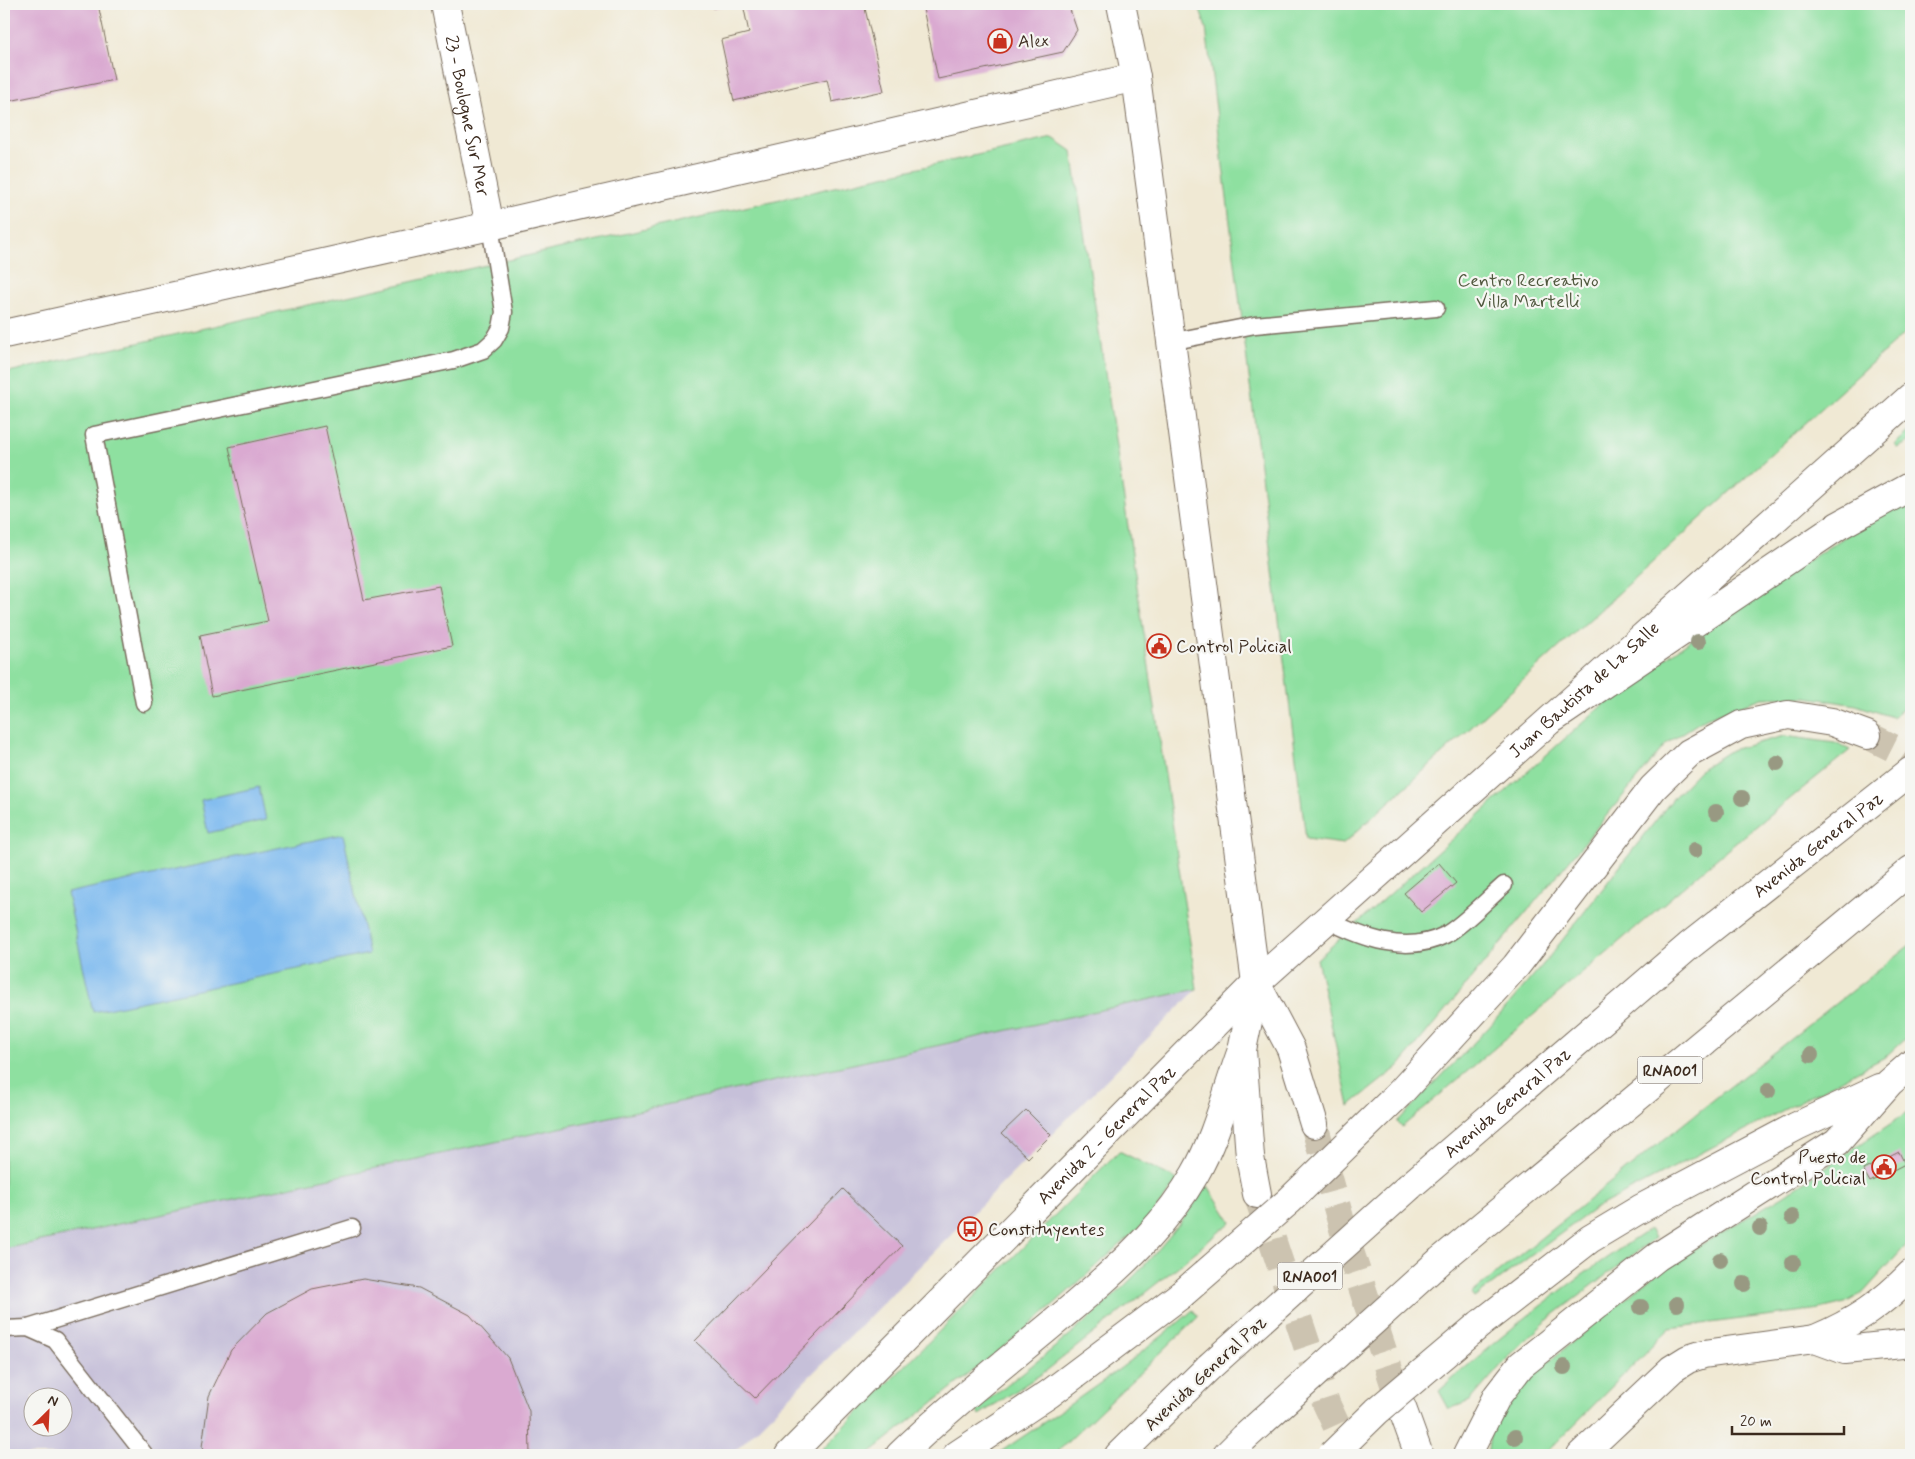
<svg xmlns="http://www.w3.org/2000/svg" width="1915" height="1459" font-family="Mynerve,sans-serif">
	<rect width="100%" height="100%" fill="#f6f6f2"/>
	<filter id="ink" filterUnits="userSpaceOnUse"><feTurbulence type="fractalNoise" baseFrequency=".02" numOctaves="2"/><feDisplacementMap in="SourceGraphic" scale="10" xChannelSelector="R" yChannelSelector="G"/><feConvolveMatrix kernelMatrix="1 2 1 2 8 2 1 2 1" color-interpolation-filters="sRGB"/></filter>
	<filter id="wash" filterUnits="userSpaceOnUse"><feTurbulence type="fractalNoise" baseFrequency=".0096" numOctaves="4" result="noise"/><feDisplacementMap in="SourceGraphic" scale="20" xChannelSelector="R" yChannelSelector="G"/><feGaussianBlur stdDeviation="1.12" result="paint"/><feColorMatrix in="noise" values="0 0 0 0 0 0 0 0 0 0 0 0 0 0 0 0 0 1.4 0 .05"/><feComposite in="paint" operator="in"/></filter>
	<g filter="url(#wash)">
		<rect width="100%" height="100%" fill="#f0e9d4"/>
		<path fill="#c6c0d9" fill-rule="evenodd" d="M1197 989 731 1455H4V1249ZM32 1396H62V1426H32Z"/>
		<g fill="#8ee0a0" stroke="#64855f">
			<path d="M1198 4H1911V327L1343 844 1306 839 1206 28Z"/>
			<path d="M1053 138 1072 151 1197 989 4 1249V373Z"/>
			<path d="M1911 430V441L1897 448 1894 445Z"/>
			<path d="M1911 499V703L1892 717 1856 705 1807 697 1762 698 1706 718 1666 744 1398 1067 1349 1106 1317 959 1615 694 1745 601 1871 520Z"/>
			<path d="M1784 736 1835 743 1850 750 1722 854 1402 1127 1397 1122 1490 1026 1546 961 1675 796 1701 769 1731 750Z"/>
			<path d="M1911 944V1033L1885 1057 1594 1209 1474 1298 1471 1294 1722 1093Z"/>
			<path d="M1911 1110V1240L1863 1293 1845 1303 1820 1309 1670 1328 1544 1455H1487L1491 1430 1532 1375 1667 1265 1783 1196Z"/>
			<path d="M1119 1151 1178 1180 1148 1220 1025 1330 867 1455H816Z"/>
			<path d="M1208 1186 1231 1222 1175 1269 1046 1371 979 1415 976 1409C1038 1360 1105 1312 1156 1252 1175 1231 1191 1208 1208 1186Z"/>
			<path d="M1650 1229 1655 1238 1552 1316 1511 1354 1470 1401 1449 1409 1439 1391C1505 1331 1575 1277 1650 1229Z"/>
			<path d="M1193 1310 1198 1317 1054 1455H996C1063 1409 1132 1364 1193 1310Z"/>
		</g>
		<g fill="#7cb9ef" stroke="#5c7286">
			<path d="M259 787 266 820 208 833 201 800Z"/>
			<path d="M343 834 369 954 93 1012 67 893Z"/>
		</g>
		<g id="blocks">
			<g fill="#daaad1">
				<path d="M4 4H98L114 80 4 102Z"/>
				<path d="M713 4H727V5L713 8Z"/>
				<path d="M743 4H864L884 91 832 102 827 79 734 101 721 40 749 33Z"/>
				<path d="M922 4H1068L1077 30 1063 52 938 79Z"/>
				<path d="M325 426 364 600 439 586 452 646 212 696 200 635 268 621 229 447Z"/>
				<path d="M1439 863 1456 883 1421 912 1404 893Z"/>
				<path d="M1026 1110 1051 1135 1028 1158 1002 1133Z"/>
				<path d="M1899 1152 1905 1164 1870 1182 1863 1170Z"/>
				<path d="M843 1189 902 1246 755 1398 695 1341Z"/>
				<path d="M363 1279 419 1288 470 1315 508 1358 529 1411 530 1455H204L202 1447 209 1396 231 1350 267 1313 312 1289Z"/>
			</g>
		</g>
	</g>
	<g filter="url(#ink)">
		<use href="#blocks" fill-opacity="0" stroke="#7a6d5e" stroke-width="1"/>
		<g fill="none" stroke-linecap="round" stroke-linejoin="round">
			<g stroke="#ccc3b0" stroke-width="28" stroke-dasharray="28 14" stroke-linecap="butt">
				<path d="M1314 1124 1345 1236 1402 1408"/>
				<path d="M1259 1200 1326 1403 1350 1455"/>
			</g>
			<path stroke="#ccc3b0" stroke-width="28" stroke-dasharray="28 14" stroke-linecap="butt" d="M1867 735 1897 750 1911 760"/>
			<g stroke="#7a6d5e" stroke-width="19">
				<g id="lane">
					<path d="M1170 342 1255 325 1436 308"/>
					<path d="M144 703 94 435 454 360 483 350 494 340 501 328 504 312 490 226"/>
					<path d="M1327 920C1363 938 1406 955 1445 935 1461 927 1489 898 1504 885"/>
					<path d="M28 1328 352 1228"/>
					<path d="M4 1329 28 1328 55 1340 145 1455"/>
				</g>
			</g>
			<g stroke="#7a6d5e" stroke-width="30">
				<g id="street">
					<path id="s1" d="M445 4 490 226"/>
					<path d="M4 334 490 226 1136 77"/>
				</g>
			</g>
			<g stroke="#7a6d5e" stroke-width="30">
				<g id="secondary">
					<path d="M1121 4 1136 77 1256 983 1242 1050 1250 1157 1257 1194"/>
					<path d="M1256 983 1291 1049 1314 1124"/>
					<path d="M1815 1339C1855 1322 1882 1304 1911 1274"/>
					<path d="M1402 1408 1419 1455"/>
					<path id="s2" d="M789 1455 1256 983 1911 397"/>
					<path d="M1581 1455 1672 1369 1688 1359 1704 1354 1815 1339 1845 1350 1911 1343"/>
				</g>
			</g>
			<g stroke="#7a6d5e" stroke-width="30">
				<g id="highway">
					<path d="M1554 718 1838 526 1911 486"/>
					<path d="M1399 1094 1516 966 1653 788 1689 753 1741 725 1788 715 1832 722 1867 735"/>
					<path id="s3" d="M1410 1186 1689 946 1911 771"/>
					<path d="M1441 1260 1911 870"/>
					<path d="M1480 1324 1590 1239 1640 1209 1797 1126 1879 1088"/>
					<path d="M900 1455C959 1397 1027 1347 1090 1292 1130 1257 1168 1221 1195 1174 1217 1136 1227 1090 1242 1050"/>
					<path d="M957 1455 1049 1394 1182 1294"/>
					<path d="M1119 1455 1209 1367"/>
					<path d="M1227 1455 1244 1438"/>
					<path d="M1467 1455 1497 1396 1521 1365 1657 1257 1837 1142 1889 1083 1911 1064"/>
				</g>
			</g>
			<use href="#lane" stroke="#fff" stroke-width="16"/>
			<use href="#street" stroke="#fff" stroke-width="28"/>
			<use href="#secondary" stroke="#fff" stroke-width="28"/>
			<use href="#highway" stroke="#fff" stroke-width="28"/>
			<g stroke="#7a6d5e" stroke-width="30" stroke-linecap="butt">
				<g id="highway-bridge">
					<path d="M1182 1294 1289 1201 1399 1094"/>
					<path d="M1209 1367 1410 1186"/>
					<path d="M1244 1438 1441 1260"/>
					<path d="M1332 1455 1377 1411 1480 1324"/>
				</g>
			</g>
			<use href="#highway-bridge" stroke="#fff" stroke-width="28"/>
		</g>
		<g fill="#989982">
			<circle cx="1698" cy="642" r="8"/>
			<circle cx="1777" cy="763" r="8"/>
			<circle cx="1742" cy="798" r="8"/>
			<circle cx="1716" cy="812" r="8"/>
			<circle cx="1695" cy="850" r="8"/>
			<circle cx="1811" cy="1055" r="8"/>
			<circle cx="1768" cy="1091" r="8"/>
			<circle cx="1792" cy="1217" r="8"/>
			<circle cx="1760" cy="1228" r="8"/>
			<circle cx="1720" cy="1260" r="8"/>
			<circle cx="1793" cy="1263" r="8"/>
			<circle cx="1744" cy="1284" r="8"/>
			<circle cx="1677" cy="1304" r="8"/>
			<circle cx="1641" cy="1307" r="8"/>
			<circle cx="1564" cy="1367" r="8"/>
			<circle cx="1515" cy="1437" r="8"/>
		</g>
	</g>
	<defs>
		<g id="shop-ring" transform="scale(1.25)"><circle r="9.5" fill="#f6f6f2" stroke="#c8321e" stroke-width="1.5"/><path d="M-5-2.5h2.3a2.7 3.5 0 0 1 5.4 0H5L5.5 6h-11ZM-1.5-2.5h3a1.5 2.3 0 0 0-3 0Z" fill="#c8321e"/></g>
		<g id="civic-ring" transform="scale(1.25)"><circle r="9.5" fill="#f6f6f2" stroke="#c8321e" stroke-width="1.5"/><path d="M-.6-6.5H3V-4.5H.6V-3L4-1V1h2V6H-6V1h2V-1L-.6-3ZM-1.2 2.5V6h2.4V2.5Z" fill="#c8321e"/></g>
		<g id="bus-ring" transform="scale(1.25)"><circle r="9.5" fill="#f6f6f2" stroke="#c8321e" stroke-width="1.5"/><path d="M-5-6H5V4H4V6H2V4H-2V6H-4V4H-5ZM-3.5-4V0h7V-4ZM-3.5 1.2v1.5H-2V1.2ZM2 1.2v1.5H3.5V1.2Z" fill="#c8321e"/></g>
	</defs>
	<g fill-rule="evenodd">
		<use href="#shop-ring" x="1000" y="41"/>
		<use href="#civic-ring" x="1159" y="646"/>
		<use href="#civic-ring" x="1884" y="1167"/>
		<use href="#bus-ring" x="970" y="1229"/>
	</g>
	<g text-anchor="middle" stroke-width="4.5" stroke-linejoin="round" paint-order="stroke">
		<g fill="#f6f6f2" stroke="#73675e" stroke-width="1">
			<rect x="1637.5" y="1056.5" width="65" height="27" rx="4"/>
			<rect x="1277.5" y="1262.5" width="65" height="27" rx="4"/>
		</g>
		<g font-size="16" font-weight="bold" fill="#3b2a1e">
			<text x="1670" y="1076">RNA001</text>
			<text x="1310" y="1282">RNA001</text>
		</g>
		<g font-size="18" fill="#3b2a1e" stroke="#f6f6f2" text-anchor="start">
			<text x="1018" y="47">Alex</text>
			<text x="1176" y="652">Control Policial</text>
			<text x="1866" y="1163" text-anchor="end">Puesto de<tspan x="1866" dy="21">Control Policial</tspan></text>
			<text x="988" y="1235">Constituyentes</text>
		</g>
		<g font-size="18" fill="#3b2a1e" stroke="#f6f6f2">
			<text dy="6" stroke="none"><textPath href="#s1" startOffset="114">23 - Boulogne Sur Mer</textPath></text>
			<text dy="6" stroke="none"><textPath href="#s2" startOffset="1104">Juan Bautista de La Salle</textPath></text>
			<text dy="6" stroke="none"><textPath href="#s3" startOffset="532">Avenida General Paz</textPath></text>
			<text dy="6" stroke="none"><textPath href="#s3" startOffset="128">Avenida General Paz</textPath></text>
			<text dy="6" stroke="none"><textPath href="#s2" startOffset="451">Avenida 2 - General Paz</textPath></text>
			<text transform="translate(1205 1373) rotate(-43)" y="6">Avenida General Paz</text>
		</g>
		<g font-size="18" fill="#50583e" stroke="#f6f6f2">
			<text x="1528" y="286">Centro Recreativo<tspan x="1528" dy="21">Villa Martelli</tspan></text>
		</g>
	</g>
	<rect width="1915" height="1459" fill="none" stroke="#f6f6f2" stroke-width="20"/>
	<g transform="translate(48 1412) rotate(24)"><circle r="24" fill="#f6f6f2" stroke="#aba49d"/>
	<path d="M0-4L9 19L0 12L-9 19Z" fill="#c8321e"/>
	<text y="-8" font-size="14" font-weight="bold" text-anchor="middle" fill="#3b2a1e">N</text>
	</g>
	<path d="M1732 1426v8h112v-8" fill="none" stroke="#3b2a1e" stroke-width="2.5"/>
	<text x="1740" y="1426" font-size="15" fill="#3b2a1e" stroke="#f6f6f2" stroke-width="4" paint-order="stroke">20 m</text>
</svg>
